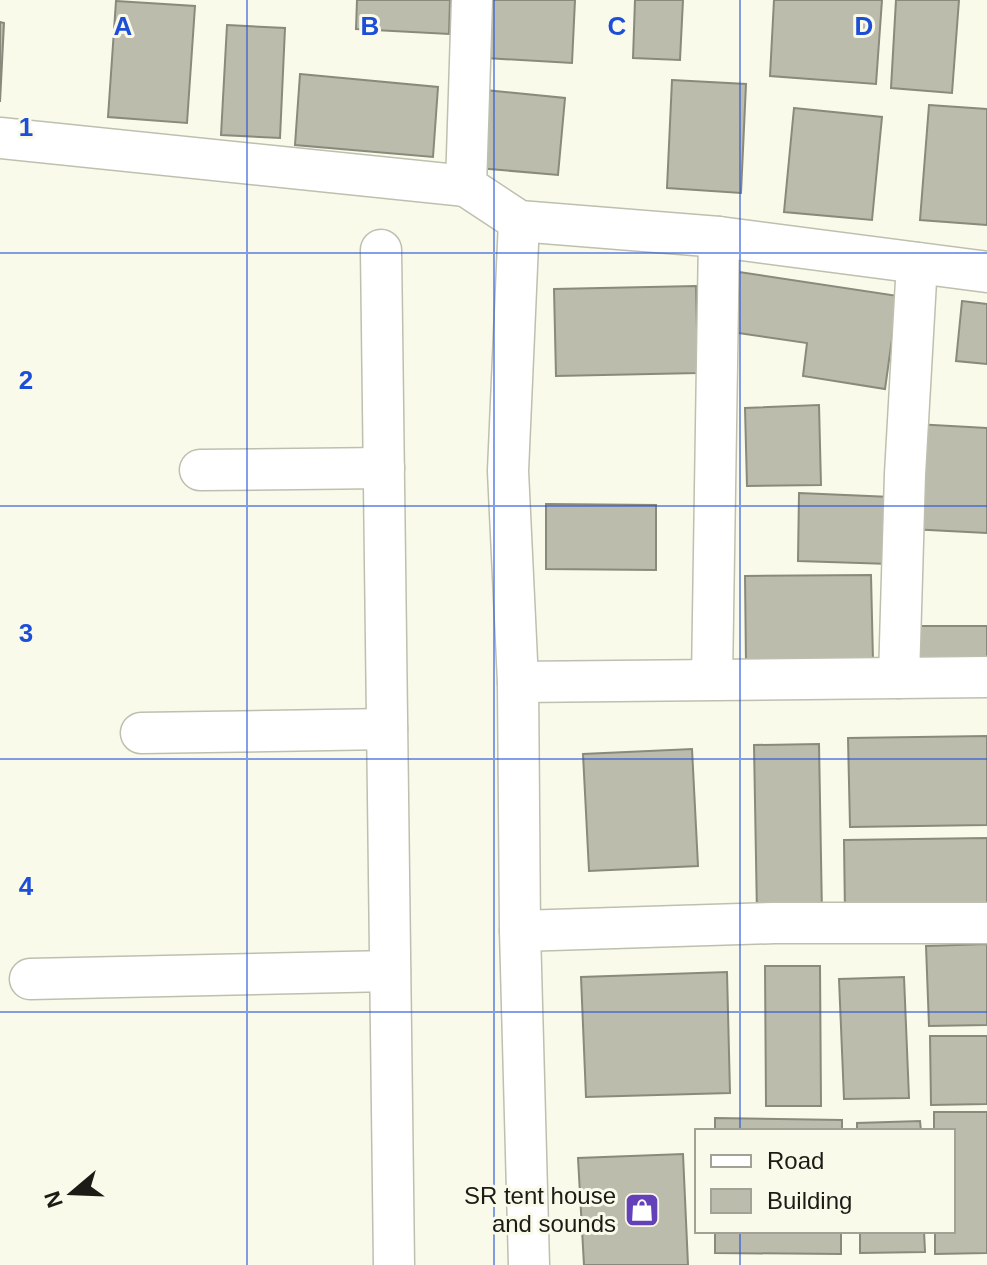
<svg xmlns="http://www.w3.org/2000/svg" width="987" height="1265" font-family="Arial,sans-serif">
	<rect width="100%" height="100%" fill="#fafaea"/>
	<g fill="#bcbcad" stroke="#8a8a7c" stroke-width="2">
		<path d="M357 0H450L449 34 356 29Z"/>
		<path d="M488 0H575L572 63 486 58Z"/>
		<path d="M635 0H683L680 60 633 58Z"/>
		<path d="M774 0H882L876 84 770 76Z"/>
		<path d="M896 0H959L952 93 891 88Z"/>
		<path d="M116 1 195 6 187 123 108 117Z"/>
		<path d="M0 22 4 23 0 102Z"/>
		<path d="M227 25 285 28 280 138 221 135Z"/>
		<path d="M300 74 438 87 433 157 295 145Z"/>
		<path d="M672 80 746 84 741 193 667 188Z"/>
		<path d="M485 90 565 98 558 175 478 168Z"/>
		<path d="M929 105 987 109V225L920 220Z"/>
		<path d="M794 108 882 117 872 220 784 212Z"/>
		<path d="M739 272 898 296 885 389 803 376 807 343 731 332Z"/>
		<path d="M696 286 698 373 556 376 554 289Z"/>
		<path d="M962 301 987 304V364L956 361Z"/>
		<path d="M819 405 821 485 747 486 745 408Z"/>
		<path d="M915 424 987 428V533L910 529Z"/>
		<path d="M799 493 891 497 890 564 798 561Z"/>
		<path d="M546 504 656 505V570L546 569Z"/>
		<path d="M871 575 873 661 746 663 745 576Z"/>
		<path d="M916 626H987V667H915Z"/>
		<path d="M987 736V825L850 827 848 738Z"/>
		<path d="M819 744 822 914 757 915 754 745Z"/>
		<path d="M692 749 698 866 589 871 583 754Z"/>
		<path d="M987 838V911L845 914 844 840Z"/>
		<path d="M987 944V1025L929 1026 926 946Z"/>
		<path d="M765 966H820L821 1106H766Z"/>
		<path d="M727 972 730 1093 586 1097 581 977Z"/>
		<path d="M904 977 909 1098 844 1099 839 979Z"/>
		<path d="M930 1036H987V1104L931 1105Z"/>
		<path d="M934 1112H987V1253L935 1254V1231H953V1131H934Z"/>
		<path d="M715 1118 842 1120V1131H715Z"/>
		<path d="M920 1121 921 1131H857V1123Z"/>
		<path d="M683 1154 688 1265H584L578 1158Z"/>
		<path d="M715 1231H841V1254L715 1253Z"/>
		<path d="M860 1231H924L925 1252 860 1253Z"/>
	</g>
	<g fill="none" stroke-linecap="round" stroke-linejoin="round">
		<g stroke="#bfbfb0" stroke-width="43">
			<g id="street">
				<path d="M472 0 466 186 519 221 719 237 987 272"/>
				<path d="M0 138 466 186"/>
				<path d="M519 221 508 471 518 682 520 931 529 1265"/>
				<path d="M381 250 394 1265"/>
				<path d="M200 470 384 468"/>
				<path d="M899 678 905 474 917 263"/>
				<path d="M712 679 719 237"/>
				<path d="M518 682 987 677"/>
				<path d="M141 733 387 729"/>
				<path d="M520 931 774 923H987"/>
				<path d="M30 979 390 971"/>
			</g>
		</g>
		<use href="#street" stroke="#fff" stroke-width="40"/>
	</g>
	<path fill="none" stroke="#1d4ed8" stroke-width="2" stroke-opacity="0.55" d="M247 0V1265M494 0V1265M740 0V1131M0 253H987M0 506H987M0 759H987M0 1012H987M740 1231V1265"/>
	<defs>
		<g id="shop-square" transform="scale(1.8)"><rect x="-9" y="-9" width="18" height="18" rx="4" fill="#6541b9" stroke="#fafaea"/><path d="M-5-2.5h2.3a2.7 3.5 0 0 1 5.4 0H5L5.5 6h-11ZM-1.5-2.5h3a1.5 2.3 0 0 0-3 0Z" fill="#fff"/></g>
	</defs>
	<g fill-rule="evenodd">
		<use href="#shop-square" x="642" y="1210"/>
	</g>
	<g text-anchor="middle" stroke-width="6" stroke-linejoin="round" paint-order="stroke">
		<g font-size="24" fill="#1b1c16" stroke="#fafaea" text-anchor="end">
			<text x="616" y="1204">SR tent house<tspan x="616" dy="28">and sounds</tspan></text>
		</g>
	</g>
	<g font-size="26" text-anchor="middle" font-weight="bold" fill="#1d4ed8" stroke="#fafaea" stroke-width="6" stroke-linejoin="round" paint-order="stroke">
		<text x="123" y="35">A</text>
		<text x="370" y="35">B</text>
		<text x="617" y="35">C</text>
		<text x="864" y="35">D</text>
		<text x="26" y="136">1</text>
		<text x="26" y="389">2</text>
		<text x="26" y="642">3</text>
		<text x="26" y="895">4</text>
	</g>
	<rect x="695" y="1129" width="260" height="104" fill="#fafaea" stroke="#a1a195" stroke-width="2"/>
	<rect x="711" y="1155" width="40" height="12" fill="#ffffff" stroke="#a1a195" stroke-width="2"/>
	<text x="767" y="1169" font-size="24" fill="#1b1c16">Road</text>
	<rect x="711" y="1189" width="40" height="24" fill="#bcbcad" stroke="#a1a195" stroke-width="2"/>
	<text x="767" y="1209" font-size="24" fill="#1b1c16">Building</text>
	<g transform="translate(72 1193) rotate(251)" stroke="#fafaea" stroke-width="6" paint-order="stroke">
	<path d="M0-6L14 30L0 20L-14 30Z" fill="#1b1c16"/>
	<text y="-12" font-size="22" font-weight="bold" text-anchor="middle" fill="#1b1c16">N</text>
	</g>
</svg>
